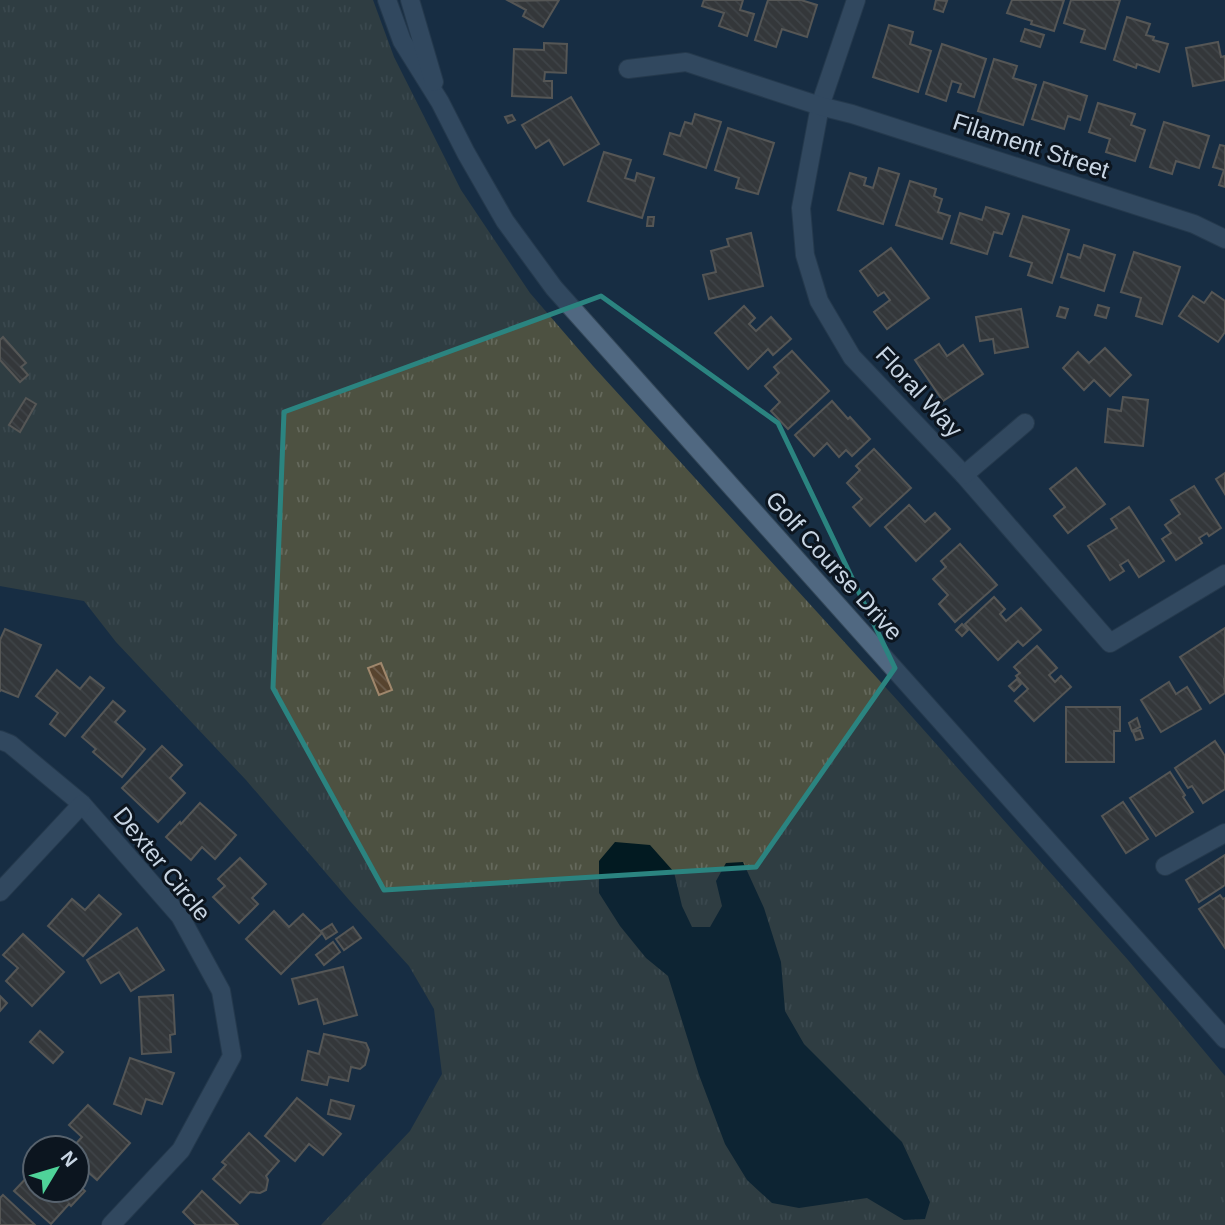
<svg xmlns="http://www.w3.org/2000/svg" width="1225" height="1225" font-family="Helvetica,sans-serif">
	<defs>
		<pattern id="grass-tufts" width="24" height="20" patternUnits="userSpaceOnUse" patternTransform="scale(1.75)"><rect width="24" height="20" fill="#4d5141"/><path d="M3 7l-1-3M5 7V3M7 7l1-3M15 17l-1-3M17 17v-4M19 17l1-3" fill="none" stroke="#65695c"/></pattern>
		<pattern id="building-back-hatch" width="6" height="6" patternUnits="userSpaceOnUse" patternTransform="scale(1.75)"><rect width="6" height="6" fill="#57442f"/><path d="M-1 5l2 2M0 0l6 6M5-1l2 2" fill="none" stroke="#6e5e4d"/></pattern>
	</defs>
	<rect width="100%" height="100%" fill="#182e43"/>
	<path fill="url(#grass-tufts)" d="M0 0H373L394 57 461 190 530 293 593 366 898 701 1128 960 1225 1076V1225H321L410 1131 442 1074 434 1009 409 966 350 901 246 780 116 642 84 601 0 586Z"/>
	<path fill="#021a21" d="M615 842 650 845 674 872 682 906 692 927H710L722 906 716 881 726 863 743 862 764 908 781 962 785 1011 804 1044 902 1142 930 1202 925 1219 904 1220 867 1198 799 1208 772 1203 747 1180 725 1144 699 1075 668 976 646 958 620 926 599 893V861Z"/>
	<g fill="url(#building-back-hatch)" stroke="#9f876c" stroke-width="2">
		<path d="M559 0 543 27 523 16 526 10 509 1Z"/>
		<path d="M704 0H743L740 10 754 14 747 36 719 26 724 13 702 6Z"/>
		<path d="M768 0H801L817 5 807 37 782 29 776 47 755 40Z"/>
		<path d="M936 0 947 1 943 12 934 9Z"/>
		<path d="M1012 0H1064L1054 31 1031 24 1032 21 1007 13Z"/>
		<path d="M1071 0H1120L1105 49 1081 42 1085 30 1064 23Z"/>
		<path d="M1127 17 1150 24 1146 35 1154 37 1153 40 1168 44 1159 72 1137 64 1136 68 1114 60Z"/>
		<path d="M889 25 913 32 910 44 931 51 918 92 873 77Z"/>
		<path d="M1025 29 1044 35 1040 47 1021 41Z"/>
		<path d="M1218 42 1221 57 1225 56V80L1193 86 1186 48Z"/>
		<path d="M544 43 567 44 566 73 545 72 544 81H552V98L512 96 514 49 544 50Z"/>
		<path d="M942 44 986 59 974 97 958 92 961 84 952 81 946 101 926 94Z"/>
		<path d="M994 59 1017 66 1013 78 1036 85 1023 125 978 111Z"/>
		<path d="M1044 82 1087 96 1080 120 1068 116 1064 129 1032 119Z"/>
		<path d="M571 97 599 144 564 165 549 140 536 148 522 125Z"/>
		<path d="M1098 103 1135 114 1131 125 1145 130 1135 161 1106 152 1110 139 1089 132Z"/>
		<path d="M695 114 721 122 706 168 664 154 670 133 680 136 685 122 692 124Z"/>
		<path d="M512 115 515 120 508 123 505 117Z"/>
		<path d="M1164 122 1209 136 1199 168 1176 161 1172 174 1150 167Z"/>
		<path d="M728 128 774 143 758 194 736 188 739 178 715 170Z"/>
		<path d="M1220 145 1225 146V187L1219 185 1224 170 1213 167Z"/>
		<path d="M604 152 631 160 625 178 635 181 637 173 654 178 642 218 588 201Z"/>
		<path d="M879 168 899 174 883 224 838 210 850 173 866 178 864 185 873 188Z"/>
		<path d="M910 181 936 189 934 196 942 199 938 212 950 216 942 239 896 225Z"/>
		<path d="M986 207 1009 214 1002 234 994 232 987 254 951 243 960 213 982 220Z"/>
		<path d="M1023 216 1069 230 1052 283 1028 275 1032 263 1010 256Z"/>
		<path d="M648 217H654L653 226H647Z"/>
		<path d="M751 233 763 286 709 299 703 275 716 272 711 251 729 246 727 239Z"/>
		<path d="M1084 245 1115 255 1104 291 1061 277 1068 254 1080 258Z"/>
		<path d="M891 248 929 298 887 329 874 312 890 300 884 292 878 296 860 271Z"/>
		<path d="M1134 252 1180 267 1162 324 1136 316 1141 298 1121 292Z"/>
		<path d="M1212 292 1225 301V332L1218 342 1179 316 1193 296 1204 303Z"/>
		<path d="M1098 305 1109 308 1106 318 1095 315Z"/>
		<path d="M744 306 755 318 749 324 756 331 771 317 791 339 773 355 768 349 748 369 715 333Z"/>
		<path d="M1060 307 1068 309 1065 318 1057 316Z"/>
		<path d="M1021 309 1028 347 995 353 993 339 980 341 976 317Z"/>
		<path d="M3 337 26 363 21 367 28 375 20 382 0 360V340Z"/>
		<path d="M939 344 947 356 963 345 983 374 943 401 915 360Z"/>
		<path d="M1105 348 1131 375 1110 396 1094 380 1084 390 1063 368 1078 352 1089 363Z"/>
		<path d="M792 351 829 391 788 429 771 411 780 402 765 386 779 373 774 367Z"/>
		<path d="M1123 397 1148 400 1143 446 1105 442 1108 409 1121 411Z"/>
		<path d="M26 398 36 404 20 432 9 425Z"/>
		<path d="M832 401 848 419 850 417 870 439 852 456 846 450 839 457 827 443 814 456 795 435Z"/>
		<path d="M874 449 911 488 870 526 853 507 862 499 847 483 860 470 856 466Z"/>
		<path d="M1076 468 1105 504 1068 533 1054 516 1065 507 1050 489Z"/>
		<path d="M1225 473V494L1216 479Z"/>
		<path d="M1194 486 1221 528 1209 536 1207 533 1199 538 1202 543 1176 560 1162 539 1171 533 1165 525 1180 514 1171 500Z"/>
		<path d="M909 505 925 522 935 513 950 529 916 561 885 527Z"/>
		<path d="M1129 507 1164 561 1139 577 1128 560 1120 565 1124 571 1110 580 1088 546 1117 528 1111 519Z"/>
		<path d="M960 544 997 585 955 622 939 604 948 595 933 579 946 567 941 561Z"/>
		<path d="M994 597 1005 609 1000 614 1006 621 1021 608 1041 630 1023 646 1018 641 998 660 965 624Z"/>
		<path d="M962 624 968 630 962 636 956 630Z"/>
		<path d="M1225 628V678L1224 679 1225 693 1210 703 1180 657Z"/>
		<path d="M5 629 41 645 18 697 1 690 0 691V640Z"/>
		<path d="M1037 646 1057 668 1049 675 1055 682 1061 676 1071 687 1034 721 1015 701 1028 689 1016 676 1020 673 1014 667Z"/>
		<path d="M381 663 392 690 379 695 368 668Z"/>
		<path d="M57 670 80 689 90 677 104 688 65 736 50 724 58 713 36 696Z"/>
		<path d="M1017 679 1021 684 1014 691 1009 686Z"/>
		<path d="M1169 682 1176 694 1187 687 1201 709 1161 732 1141 700Z"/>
		<path d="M113 701 125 711 115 722 145 749 122 777 93 752 96 749 82 737Z"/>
		<path d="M1066 707H1120V731H1114V762H1066Z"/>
		<path d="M1137 718 1140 727 1132 731 1129 723Z"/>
		<path d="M1140 730 1143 738 1136 740 1133 732Z"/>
		<path d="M1215 741 1225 756V789L1203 803 1192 786 1188 788 1175 768Z"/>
		<path d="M162 746 182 765 170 778 185 793 158 822 122 788Z"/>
		<path d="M1170 772 1185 795 1183 797 1193 812 1156 836 1130 798Z"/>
		<path d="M1123 802 1148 839 1126 853 1102 816Z"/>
		<path d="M200 803 236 835 215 859 202 847 191 860 166 837 180 822 181 824Z"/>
		<path d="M1225 855V885L1199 902 1186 880Z"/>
		<path d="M240 858 266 884 252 898 258 904 239 923 213 897 225 886 218 879Z"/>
		<path d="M99 895 121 914 83 956 48 926 72 899 85 910Z"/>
		<path d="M1220 895 1223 899 1225 898V948L1199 909Z"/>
		<path d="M274 911 289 927 303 914 322 933 281 974 246 939Z"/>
		<path d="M332 924 337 932 326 939 321 931Z"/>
		<path d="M353 927 361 938 344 950 336 939Z"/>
		<path d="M137 928 164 970 131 991 119 972 101 983 87 960Z"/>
		<path d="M23 934 64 972 32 1006 6 981 18 968 3 955Z"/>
		<path d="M333 942 340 952 324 965 316 955Z"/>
		<path d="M343 967 357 1015 324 1024 317 999 299 1004 292 979Z"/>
		<path d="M173 995 175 1034 170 1035 171 1052 142 1054 139 997Z"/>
		<path d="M0 996 7 1003 0 1011Z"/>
		<path d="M40 1031 63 1052 53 1063 30 1042Z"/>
		<path d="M324 1034 366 1043 369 1050 365 1065 360 1069 351 1067 348 1081 329 1077 327 1085 302 1080 308 1051 319 1054Z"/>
		<path d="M130 1058 174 1073 162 1104 146 1099 141 1114 114 1104Z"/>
		<path d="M297 1098 341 1134 323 1155 309 1144 295 1161 265 1136Z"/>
		<path d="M331 1100 354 1106 350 1119 328 1114Z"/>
		<path d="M88 1105 130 1143 97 1180 77 1162V1148H72L82 1137 69 1125Z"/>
		<path d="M249 1133 279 1161 266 1176 268 1180 266 1190 260 1193 250 1192 240 1203 213 1179 226 1165 222 1162Z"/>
		<path d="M32 1172 35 1175V1190H77V1184L85 1191 71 1206 69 1204 51 1224 14 1191Z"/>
		<path d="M202 1191 238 1225H196L183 1212Z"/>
		<path d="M3 1195 35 1225H0V1198Z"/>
	</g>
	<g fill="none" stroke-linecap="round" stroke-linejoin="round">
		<g stroke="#354859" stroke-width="20">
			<g id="minor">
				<path d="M387 0 402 41 440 102 466 153 505 221 554 288 1225 1039"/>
				<path d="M410 0 434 82"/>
				<path d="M856 0 820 106 801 208 805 255 819 301 852 357 964 475 1110 643 1225 574"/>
				<path d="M628 69 686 62 820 106 852 114 1194 224 1225 239"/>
				<path d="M964 475 1025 423"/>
				<path d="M0 740 10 744 82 804 180 916 221 991 232 1056 181 1150 111 1225"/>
				<path d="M1165 866 1225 833"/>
				<path d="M0 892 82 804"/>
			</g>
		</g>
		<use href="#minor" stroke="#506881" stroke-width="18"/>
	</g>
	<path d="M0 0H1225V1225H0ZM601 296 778 423 895 668 756 867 384 890 273 688 284 412Z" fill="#182e43" fill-opacity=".55" fill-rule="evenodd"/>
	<path fill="none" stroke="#2b8480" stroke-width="5" stroke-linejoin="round" d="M601 296 778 423 895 668 756 867 384 890 273 688 284 412Z"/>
	<g text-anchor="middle" stroke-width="6" stroke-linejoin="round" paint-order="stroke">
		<g font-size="24" fill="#c8d5e3" stroke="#0c151f">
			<text transform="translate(1031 146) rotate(18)" y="8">Filament Street</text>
			<text transform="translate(919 392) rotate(47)" y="8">Floral Way</text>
			<text transform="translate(834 566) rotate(48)" y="8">Golf Course Drive</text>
			<text transform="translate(162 864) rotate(51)" y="8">Dexter Circle</text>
		</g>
	</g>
	<g transform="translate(56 1169) rotate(52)"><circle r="33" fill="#0c151f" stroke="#57626d" stroke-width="2"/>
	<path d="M0-5L12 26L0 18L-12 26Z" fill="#4fd399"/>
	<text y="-10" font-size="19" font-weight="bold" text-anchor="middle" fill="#c8d5e3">N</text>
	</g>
</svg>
